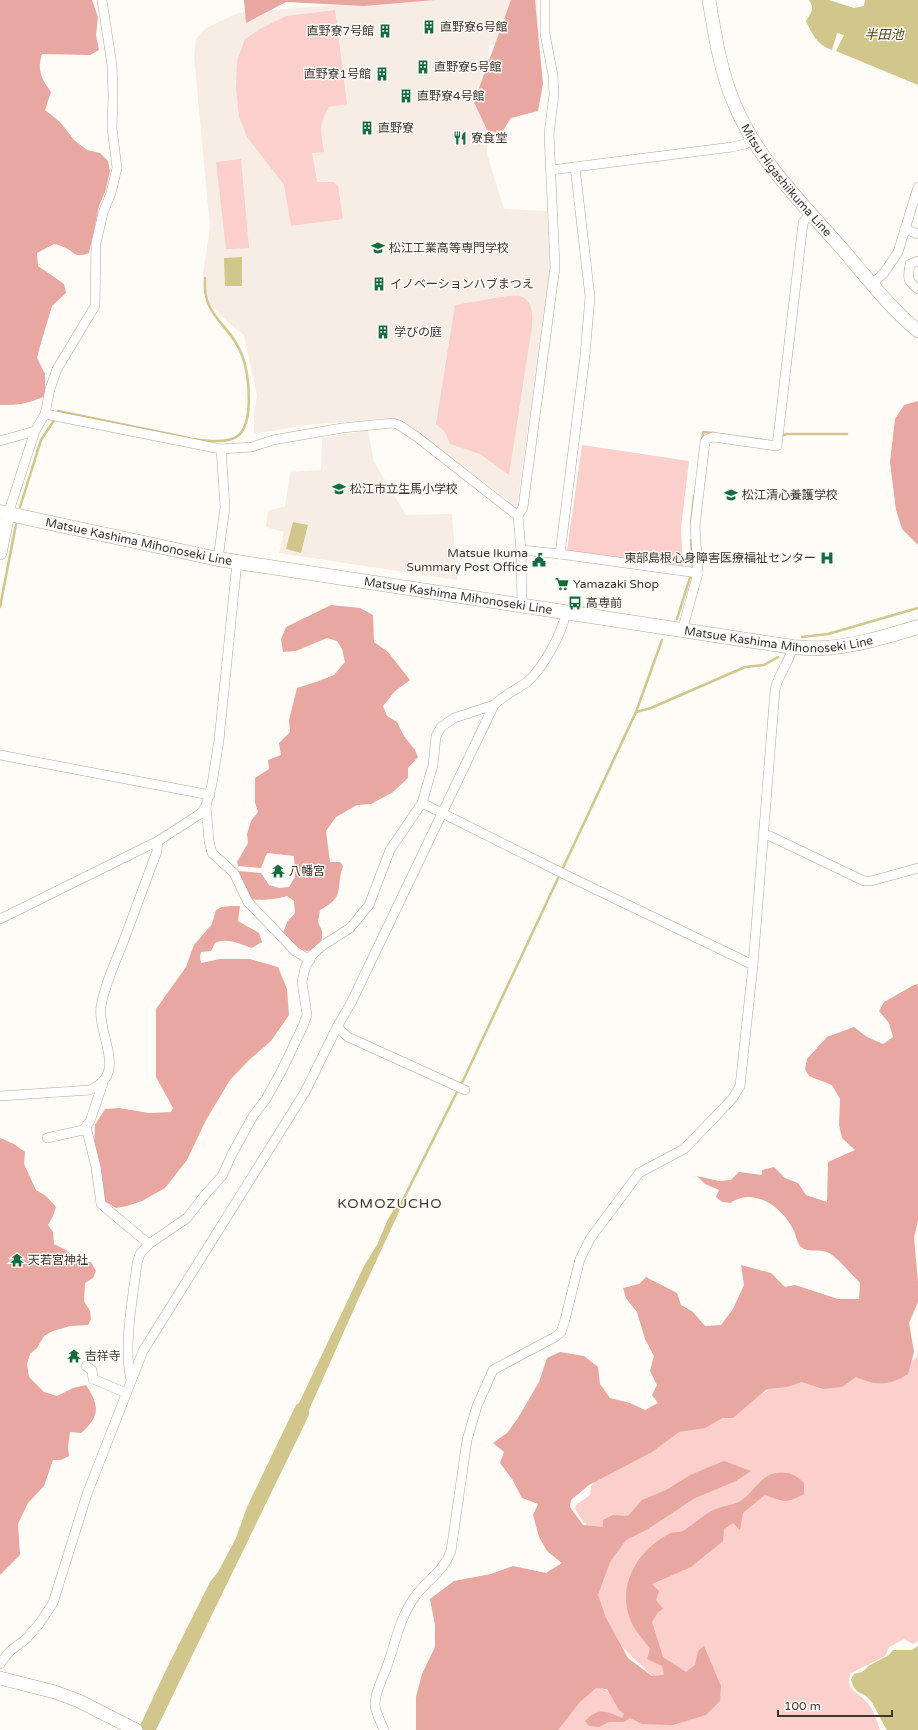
<svg xmlns="http://www.w3.org/2000/svg" width="918" height="1730" font-family="'Varela Round','Noto Sans JP',sans-serif">
	<rect width="100%" height="100%" fill="#fffbf7"/>
	<g fill="#f8ede4">
		<path d="M396 0H537L538 32 489 46 487 154 504 209 547 211 550 268 517 507 406 424 390 418 307 425 254 434V414L257 396 244 335 230 324 210 305 203 274 210 227 194 57 196 39 206 28 238 13Z"/>
		<path d="M368 430 374 462 406 515 452 514 457 580 279 553 284 532 266 527 268 511 285 506 290 472 321 470 322 438Z"/>
	</g>
	<g fill="#facfcc">
		<path d="M335 10 347 104 329 107C318 124 321 133 324 152L312 153 317 182H334L338 186 343 219 291 226 284 185 247 137 239 116 236 88 237 61 245 39 260 29 286 16Z"/>
		<path d="M241 159 249 248 226 249 216 162Z"/>
		<path d="M507 296C511 296 516 295 520 296 533 300 533 316 532 326L509 475 480 454 450 444 445 432 436 424 455 305Z"/>
		<path d="M582 445 689 461 681 527 683 568 567 551Z"/>
		<path d="M918 1352V1641L913 1644 904 1639 889 1647 885 1656 851 1673C844 1689 857 1692 866 1701 873 1708 877 1721 880 1730H552L591 1684 648 1708 673 1696 582 1608 586 1523H584L575 1509 576 1505 590 1495 591 1487 606 1463 670 1429 768 1391 747 1375 894 1374 917 1357Z"/>
	</g>
	<g fill="#e8a7a1">
		<path d="M0 0H92L98 17 96 35 99 50 90 55 42 54C37 70 41 78 51 92L45 110 60 122 74 140 87 150 100 153 108 161 110 171 106 189 99 206 89 253C72 259 76 251 63 247 60 245 57 245 54 244L37 253 38 266 64 284 66 293 52 306 40 346 37 358 45 374V396C27 404 20 405 0 405Z"/>
		<path d="M244 0H435L364 6 286 2 246 23Z"/>
		<path d="M511 0H535L543 84 538 111 511 118 501 134 487 130 474 102Z"/>
		<path d="M918 401V545L902 529 896 510 890 462 895 419 904 405Z"/>
		<path d="M331 605 360 608 373 615 374 642 388 652 410 680 395 691 383 706 387 716 397 722 404 736 415 750 418 757 408 768V778L393 792 371 804 357 805 336 817 326 831 330 862H340L343 866C335 890 346 896 320 910L318 922 322 931V939L316 947 308 951 299 950 283 933 287 922 295 913 294 901 287 896C278 899 261 901 251 899L238 871 261 873 269 885 279 888 289 887 295 877 294 856 267 853 261 868 238 866 237 862 248 843 247 834 251 821 258 812 255 803V778L269 769 268 760 281 755 279 743 290 732 289 720 297 688 316 682 334 675 345 662 342 649 337 641 327 638 296 651 283 652 281 639 286 627Z"/>
		<path d="M231 906H240L238 921 259 933 262 942 252 948C240 944 227 937 215 943L211 951 201 952 200 957 201 963 220 959H250L278 967 287 989 289 1015 271 1041 249 1060 230 1080 206 1120 187 1160 165 1188 142 1201 127 1206 116 1208 103 1200 94 1144 95 1125 105 1109 119 1108 149 1113 171 1112 173 1108 156 1077V1009L186 967 194 945 212 924 216 910 222 907Z"/>
		<path d="M918 984V1221L914 1238 918 1282V1302L909 1323 914 1352 908 1374C889 1386 877 1386 856 1377L842 1387 823 1389 802 1382 787 1387 767 1389 733 1418H722L705 1428 679 1432 652 1452 589 1485 571 1500 570 1507 583 1525 603 1527V1520L613 1515 628 1516 642 1500 668 1489 690 1475 724 1461 751 1471 736 1481 695 1498 648 1529 626 1540 610 1562 598 1595 606 1618 628 1658 652 1676 664 1675 662 1666 647 1659 650 1649C644 1640 632 1628 629 1616 618 1583 639 1549 669 1534 673 1531 679 1533 683 1531 695 1524 703 1514 716 1509 723 1506 732 1505 739 1502 753 1494 761 1474 777 1473 790 1472 795 1474 804 1483V1494C785 1504 786 1502 765 1495L743 1513 740 1530 733 1523 724 1529 723 1541 691 1567 652 1584 659 1591 656 1600 663 1609 658 1612 652 1622 663 1657 686 1672 695 1665 698 1651 704 1646 721 1686 720 1701 706 1715 673 1725 642 1724 630 1718 624 1722H609L599 1727 589 1726 585 1721C599 1707 605 1711 622 1718L624 1714 619 1710 607 1689 596 1688 580 1702 558 1730H416V1697L422 1674 435 1647V1625L430 1599 454 1581 491 1574 513 1566 546 1573 562 1563 547 1551 539 1537 533 1515 538 1504 522 1498 512 1479 500 1463 504 1452 493 1443 507 1433 518 1418 539 1382 547 1358 560 1352 584 1356 598 1367 600 1384 610 1398 630 1403 645 1410 658 1403 652 1395 657 1385 650 1371 654 1356 645 1339 637 1312 626 1298 623 1288 639 1284 646 1277 677 1293 681 1305 693 1312 705 1326 721 1325 733 1309 744 1285 741 1265 771 1273 785 1287 795 1285 838 1299H859L860 1283C852 1275 838 1258 829 1253 820 1248 808 1254 800 1246 797 1242 796 1235 794 1231 783 1208 755 1186 730 1203L722 1202 716 1197 719 1190 705 1184 697 1176 719 1181 731 1180 739 1172 762 1175V1170L774 1167 785 1178 798 1183 806 1195 827 1202 828 1162 855 1150 842 1138 839 1125 840 1099 832 1085 809 1076 805 1069 807 1059 827 1037 854 1027 867 1037 883 1044 893 1037 889 1023 879 1011 884 1002 914 985Z"/>
		<path d="M0 1138 14 1144 25 1152 24 1164 36 1190 46 1196 56 1207 53 1216 48 1225 53 1232 54 1244 66 1250 79 1262H91L96 1271 93 1278 85 1283 84 1301 90 1311 91 1319 88 1325 70 1326 53 1331 44 1336 37 1348 30 1354 27 1364 29 1377 44 1392 57 1396 73 1388 86 1385C99 1405 101 1416 81 1433L70 1432 68 1447 69 1456 61 1460H53L44 1486 28 1503 18 1524 20 1555 0 1575Z"/>
	</g>
	<g fill="#d1c68b">
		<path d="M809 0H829L854 8 864 6 865 0H918V85L836 51 844 35 837 33 832 50C817 45 812 34 806 21 811 13 815 9 809 0Z"/>
		<path d="M242 257V286H225L224 258Z"/>
		<path d="M293 522 308 525 301 553 286 549Z"/>
		<path d="M395 1207 400 1208 398 1214 358 1300 309 1410V1415L156 1730H138L166 1670 210 1582 218 1572 236 1538 247 1507 296 1405 299 1403 364 1266 377 1245 387 1221Z"/>
		<path d="M918 1646V1730H887C881 1721 877 1710 871 1701 863 1690 855 1697 851 1679L854 1674 862 1672 870 1665 889 1655 893 1650H912Z"/>
	</g>
	<g fill="none" stroke-linecap="round" stroke-linejoin="round">
		<g stroke="#d1c68b" stroke-width="2.5">
			<path d="M57 414 58 411 189 438"/>
			<path d="M781 436 786 434H847"/>
			<path d="M194 439C206 441 229 444 239 435 254 421 249 373 242 355 230 323 202 318 205 278"/>
			<path d="M702 440 703 432 714 433"/>
			<path d="M20 507 41 440 55 419"/>
			<path d="M691 525 694 496"/>
			<path d="M0 607 17 519"/>
			<path d="M677 619 693 568 691 540"/>
			<path d="M802 637 828 634 918 608"/>
			<path d="M636 712 662 640"/>
			<path d="M562 870 636 712 651 708 745 667 764 665 778 657"/>
			<path d="M461 1085 560 874"/>
			<path d="M398 1210 458 1090"/>
		</g>
		<g stroke="#b9a595" stroke-width="10">
			<g id="street">
				<path d="M551 170 732 147 745 144 752 139"/>
				<path d="M905 229 918 234"/>
				<path d="M918 261 910 264C908 278 906 280 918 289"/>
				<path d="M872 284 884 273 898 252 918 187"/>
				<path d="M45 414 221 449 252 447 273 440 342 428 393 423 399 425 417 437 518 516 521 550 522 606"/>
				<path d="M0 441 35 431"/>
				<path d="M8 514 35 431 45 414 50 389 57 369 95 306 96 243 103 213 111 193 117 168 112 128 113 97 112 65 102 0"/>
				<path d="M518 516 523 507 555 267 549 134 554 94 553 75 545 34V0"/>
				<path d="M521 550 560 554 585 355 590 297 575 167"/>
				<path d="M560 554 698 573"/>
				<path d="M218 559 225 507 221 449"/>
				<path d="M682 631 698 573 695 526 705 442 707 439 713 437 777 446 803 223 810 213"/>
				<path d="M0 755 210 795"/>
				<path d="M422 803 572 878 753 965"/>
				<path d="M206 806 209 841 212 853 234 873 248 902 295 951 310 960"/>
				<path d="M764 834 770 836 864 881H871L918 868"/>
				<path d="M0 919 158 841 200 814 206 806 212 784 219 740 237 562"/>
				<path d="M337 1027 348 1037 465 1090"/>
				<path d="M0 1096 90 1090C129 1073 97 1036 101 1006 105 983 116 961 124 940 135 910 146 881 157 851L158 841"/>
				<path d="M86 1127 96 1167 101 1204 149 1244"/>
				<path d="M47 1138 83 1130 90 1121 103 1083"/>
				<path d="M86 1366 92 1370 93 1379 126 1393"/>
				<path d="M131 1380C123 1346 133 1298 137 1263L140 1254 149 1244 187 1218 204 1196 222 1176 232 1154 253 1116 266 1099 282 1070 303 1026 307 1015 302 982 305 968 312 955 322 946 350 928 369 905 390 850 422 803 433 765 436 736 441 727 454 718 494 705"/>
				<path d="M0 1664 10 1651 26 1639 39 1624 53 1603 87 1494 143 1351 305 1092 337 1027 351 1003 494 705C504 695 516 690 527 682 544 667 561 635 566 613"/>
				<path d="M384 1730C381 1722 375 1712 375 1704 375 1692 382 1680 386 1669 395 1645 399 1619 414 1598 426 1580 443 1573 451 1551L467 1440 477 1406 493 1370 555 1337 561 1332 565 1320 580 1259 590 1239 639 1173 684 1149 715 1117 733 1098 740 1086 753 965 775 690C778 674 789 663 793 647"/>
			</g>
		</g>
		<g stroke="#b9a595" stroke-width="14">
			<g id="secondary">
				<path id="s1" d="M709 0C715 35 720 70 734 103 757 160 804 205 844 251 867 278 890 308 918 331"/>
				<path d="M0 553 8 514"/>
				<path d="M0 1678 55 1692 79 1701 136 1730"/>
			</g>
		</g>
		<g stroke="#b9a595" stroke-width="15">
			<g id="primary">
				<path id="s2" d="M0 512 218 559 793 647C803 648 814 649 824 648 856 646 888 636 918 627"/>
			</g>
		</g>
		<use href="#street" stroke="#fff" stroke-width="9"/>
		<use href="#secondary" stroke="#fff" stroke-width="13"/>
		<use href="#primary" stroke="#fff" stroke-width="14"/>
	</g>
	<defs>
		<g id="building-bare" transform="scale(1.08)"><path d="M-4-6H4V6H1V3H-1V6H-4ZM-2.5-4.3h1.7v1.8h-1.7ZM.8-4.3h1.7v1.8H.8ZM-2.5-1h1.7V.8h-1.7ZM.8-1h1.7V.8H.8Z" fill="#156d3f" stroke="#fffbf7" stroke-width="2.5" paint-order="stroke"/></g>
		<g id="restaurant-bare" transform="scale(1.08)"><path d="M-5-6h1v4h1v-4h1v4h1v-4h1v5L-1.5 .5V6h-2V.5L-5-1ZM5-6V6H3V1.5H1.5Q1.5-4 5-6Z" fill="#156d3f" stroke="#fffbf7" stroke-width="2.5" paint-order="stroke"/></g>
		<g id="university-bare" transform="scale(1.08)"><path d="M0-5L7-2L0 1L-7-2ZM-4 1L0 2.5L4 1V4Q0 6-4 4Z" fill="#156d3f" stroke="#fffbf7" stroke-width="2.5" paint-order="stroke"/></g>
		<g id="school-bare" transform="scale(1.08)"><path d="M0-5L7-2L0 1L-7-2ZM-4 1L0 2.5L4 1V4Q0 6-4 4Z" fill="#156d3f" stroke="#fffbf7" stroke-width="2.5" paint-order="stroke"/></g>
		<g id="hospital-bare" transform="scale(1.08)"><path d="M-5-5h3v3.5h4V-5h3V5h-3V1.5h-4V5h-3Z" fill="#156d3f" stroke="#fffbf7" stroke-width="2.5" paint-order="stroke"/></g>
		<g id="civic-bare" transform="scale(1.08)"><path d="M-.6-6.5H3V-4.5H.6V-3L4-1V1h2V6H-6V1h2V-1L-.6-3ZM-1.2 2.5V6h2.4V2.5Z" fill="#156d3f" stroke="#fffbf7" stroke-width="2.5" paint-order="stroke"/></g>
		<g id="supermarket-bare" transform="scale(1.08)"><path d="M-6-5.5h2.5l.6 2H6L4.5 2H-2.5L-4.4-4H-6ZM-1.5 3.2a1.3 1.3 0 1 0 .1 0ZM3 3.2a1.3 1.3 0 1 0 .1 0Z" fill="#156d3f" stroke="#fffbf7" stroke-width="2.5" paint-order="stroke"/></g>
		<g id="bus-bare" transform="scale(1.08)"><path d="M-5-6H5V4H4V6H2V4H-2V6H-4V4H-5ZM-3.5-4V0h7V-4ZM-3.5 1.2v1.5H-2V1.2ZM2 1.2v1.5H3.5V1.2Z" fill="#156d3f" stroke="#fffbf7" stroke-width="2.5" paint-order="stroke"/></g>
		<g id="temple-bare" transform="scale(1.08)"><path d="M0-6L5-2H3V0L6.5 2.5H4V6H1.5V3h-3V6H-4V2.5H-6.5L-3 0V-2H-5Z" fill="#156d3f" stroke="#fffbf7" stroke-width="2.5" paint-order="stroke"/></g>
	</defs>
	<g fill-rule="evenodd">
		<use href="#building-bare" x="429" y="27"/>
		<use href="#building-bare" x="385" y="31"/>
		<use href="#building-bare" x="423" y="67"/>
		<use href="#building-bare" x="382" y="74"/>
		<use href="#building-bare" x="406" y="96"/>
		<use href="#building-bare" x="367" y="128"/>
		<use href="#restaurant-bare" x="460" y="138"/>
		<use href="#university-bare" x="378" y="248"/>
		<use href="#building-bare" x="379" y="284"/>
		<use href="#building-bare" x="383" y="332"/>
		<use href="#school-bare" x="339" y="489"/>
		<use href="#school-bare" x="731" y="495"/>
		<use href="#hospital-bare" x="827" y="558"/>
		<use href="#civic-bare" x="539" y="560"/>
		<use href="#supermarket-bare" x="562" y="584"/>
		<use href="#bus-bare" x="575" y="603"/>
		<use href="#temple-bare" x="278" y="871"/>
		<use href="#temple-bare" x="17" y="1260"/>
		<use href="#temple-bare" x="74" y="1356"/>
	</g>
	<g text-anchor="middle" stroke-width="3" stroke-linejoin="round" paint-order="stroke">
		<g font-size="12" fill="#3d352e" stroke="#fffbf7" text-anchor="start">
			<text x="440" y="31">直野寮6号館</text>
			<text x="374" y="35" text-anchor="end">直野寮7号館</text>
			<text x="434" y="71">直野寮5号館</text>
			<text x="371" y="78" text-anchor="end">直野寮1号館</text>
			<text x="417" y="100">直野寮4号館</text>
			<text x="378" y="132">直野寮</text>
			<text x="471" y="142">寮食堂</text>
			<text x="389" y="252">松江工業高等専門学校</text>
			<text x="390" y="288">イノベーションハブまつえ</text>
			<text x="394" y="336">学びの庭</text>
			<text x="350" y="493">松江市立生馬小学校</text>
			<text x="742" y="499">松江清心養護学校</text>
			<text x="528" y="557" text-anchor="end">Matsue Ikuma<tspan x="528" dy="14">Summary Post Office</tspan></text>
			<text x="816" y="562" text-anchor="end">東部島根心身障害医療福祉センター</text>
			<text x="573" y="588">Yamazaki Shop</text>
			<text x="586" y="607">高専前</text>
			<text x="289" y="875">八幡宮</text>
			<text x="28" y="1264">天若宮神社</text>
			<text x="85" y="1360">吉祥寺</text>
		</g>
		<g font-size="12" fill="#3d352e" stroke="#fffbf7">
			<text dy="4" stroke="none"><textPath href="#s1" startOffset="200">Mitsu Higashiikuma Line</textPath></text>
			<text dy="4" stroke="none"><textPath href="#s2" startOffset="142">Matsue Kashima Mihonoseki Line</textPath></text>
			<text dy="4" stroke="none"><textPath href="#s2" startOffset="466">Matsue Kashima Mihonoseki Line</textPath></text>
			<text dy="4" stroke="none"><textPath href="#s2" startOffset="790">Matsue Kashima Mihonoseki Line</textPath></text>
		</g>
		<g font-size="13" font-style="italic" fill="#4b4315" stroke="#fffbf7">
			<text x="884" y="39">半田池</text>
		</g>
		<g font-size="14" letter-spacing="1" fill="#3d352e" stroke="#fffbf7">
			<text x="390" y="1208">KOMOZUCHO</text>
		</g>
	</g>
	<path d="M778 1710v6h114v-6" fill="none" stroke="#3d352e" stroke-width="2"/>
	<text x="784" y="1710" font-size="12" fill="#3d352e" stroke="#fffbf7" stroke-width="3" paint-order="stroke">100 m</text>
</svg>
